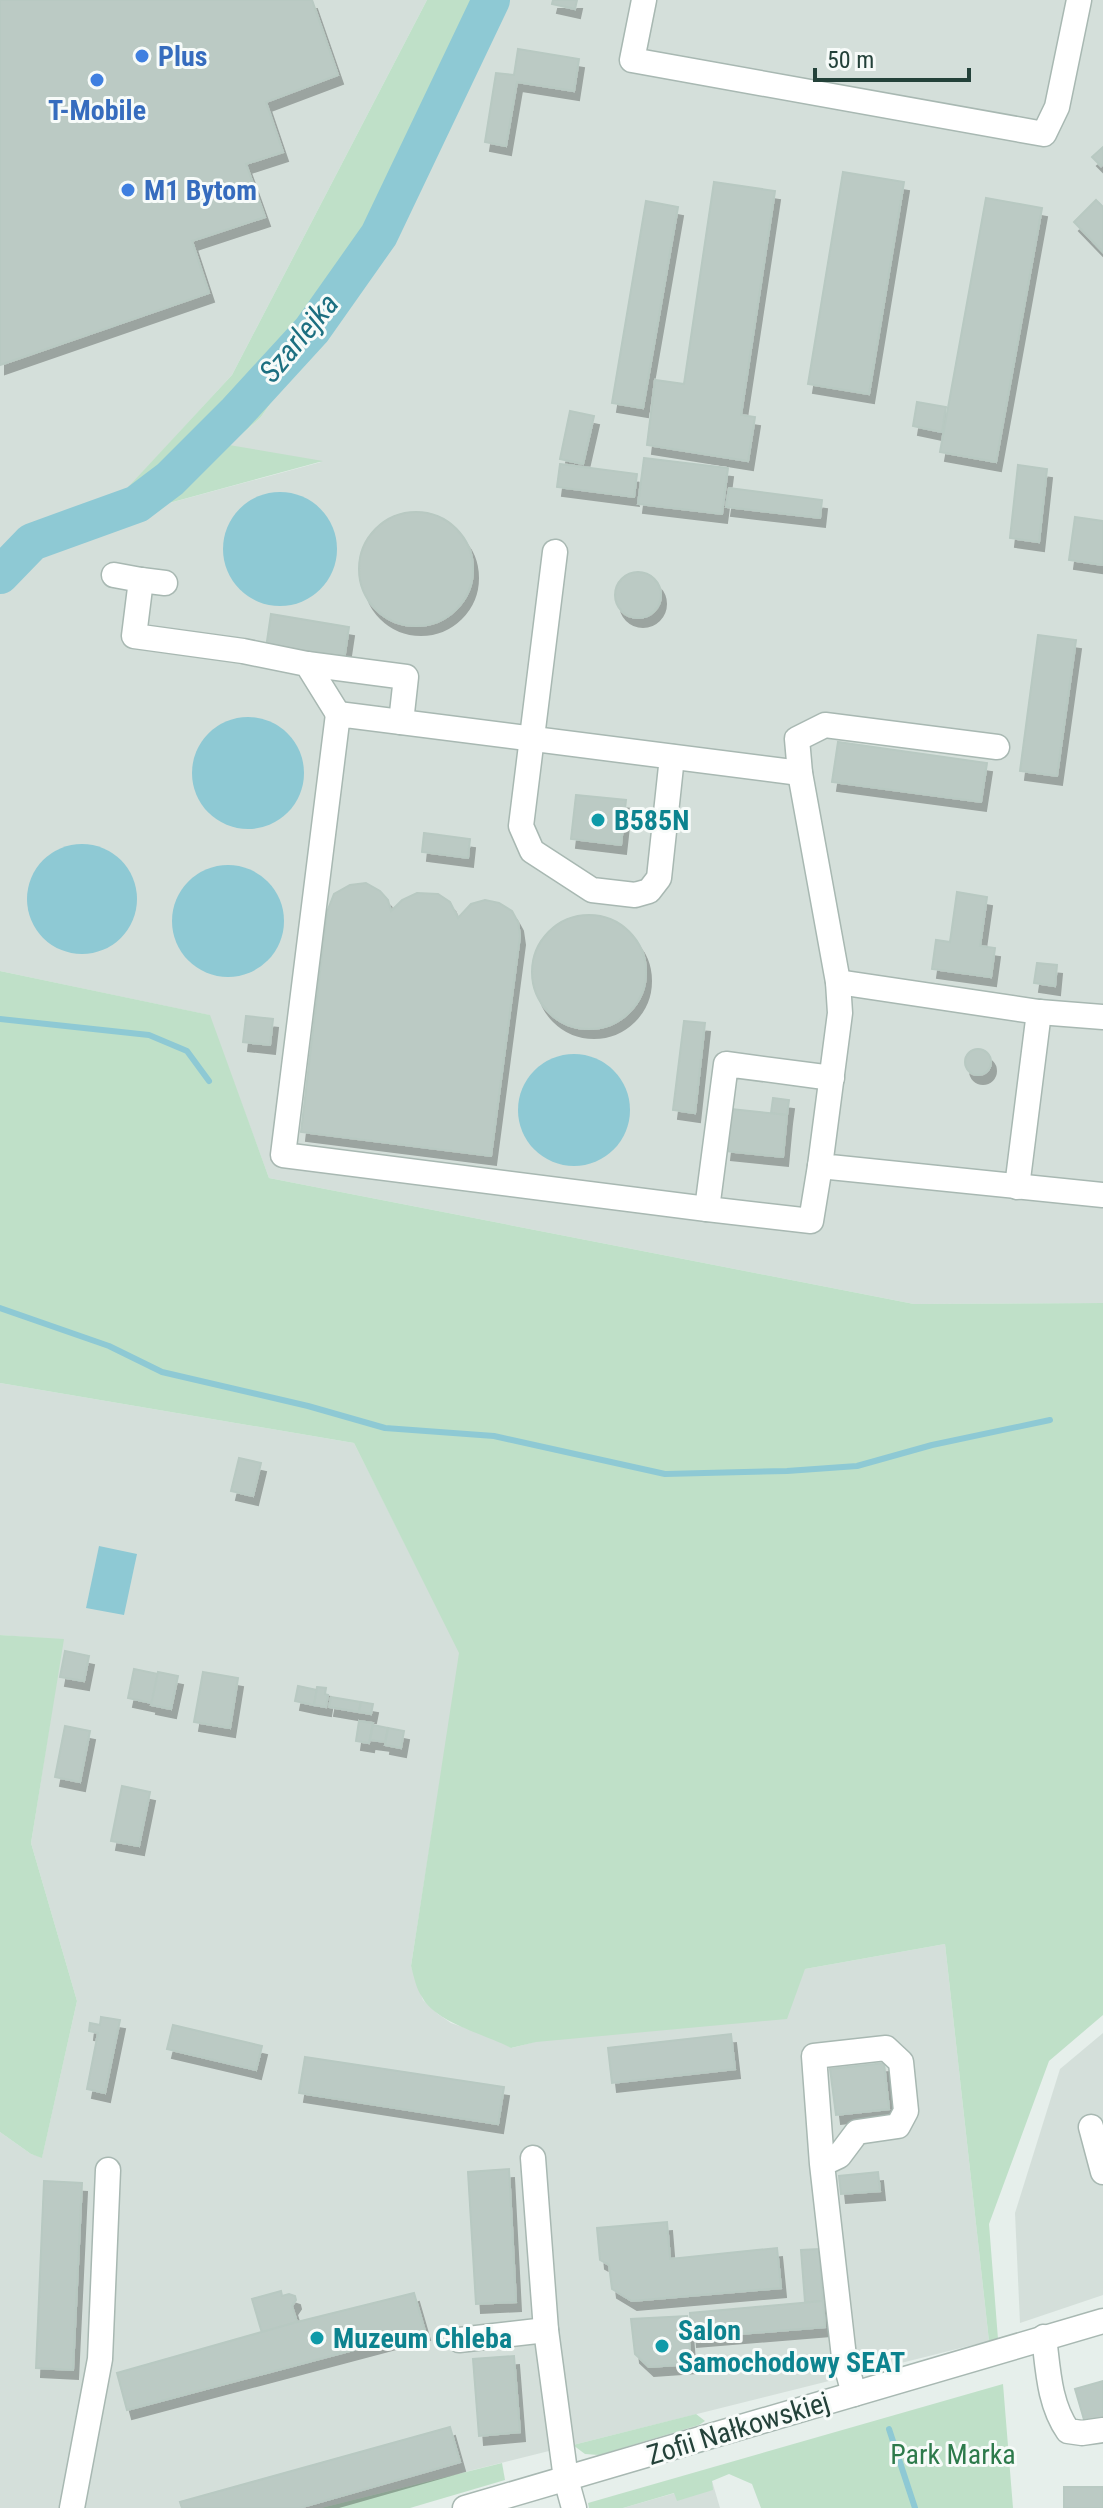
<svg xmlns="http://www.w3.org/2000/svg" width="1103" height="2508" font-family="'Roboto Condensed',sans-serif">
	<defs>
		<filter id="shadow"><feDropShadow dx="5" dy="9" stdDeviation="0" flood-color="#0004"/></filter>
	</defs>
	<rect width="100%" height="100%" fill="#e6efeb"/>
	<g fill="#d4dfda">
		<path d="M0 0H427L232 375 105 513 0 550Z"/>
		<path d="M503 0H1103V1303L914 1304 269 1178 209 1015 0 971V590L41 551 118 517 321 462 228 446 261 417 425 179Z"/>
		<path d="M0 1383 354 1443 460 1653 411 1966 423 2000 438 2014 451 2023 489 2036 512 2048 805 1969 945 1944 989 2341 321 2508H0V2132L31 2154 42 2157 77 2001 31 1843 63 1640 0 1635Z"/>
		<path d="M1103 2033V2295L1020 2323 1015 2213 1060 2069Z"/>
		<path d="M712 2481 720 2508H623L675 2493Z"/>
	</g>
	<g fill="#bfe0c8">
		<path d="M427 0H503L425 179 261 417 229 445 323 461 118 517 42 551 0 590V550L105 512 232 375Z"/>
		<path d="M0 971 210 1015 269 1178 914 1304 1103 1303V2015L1049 2061 989 2224 998 2339 989 2341 945 1944 805 1969 787 2019 536 2042 511 2048C485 2034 436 2023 422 1997 416 1988 414 1977 411 1966L459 1653 354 1443 0 1383Z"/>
		<path d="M0 1635 64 1639 31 1843 77 2001 42 2158 31 2154 0 2132Z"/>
		<path d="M1003 2384 1013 2508H761L752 2484 729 2474 712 2481 713 2490 677 2501 674 2493 623 2508H589L588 2503Z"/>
		<path d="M696 2414 705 2421 699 2425 599 2455 585 2454 573 2445Z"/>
		<path d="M502 2463 505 2480 410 2508H321Z"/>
	</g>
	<g fill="#8ec9d4">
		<circle cx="280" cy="549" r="57"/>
		<circle cx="248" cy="773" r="56"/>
		<circle cx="82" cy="899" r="55"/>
		<circle cx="228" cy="921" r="56"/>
		<circle cx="574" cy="1110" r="56"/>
		<path d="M99 1546 137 1554 124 1615 86 1608Z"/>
	</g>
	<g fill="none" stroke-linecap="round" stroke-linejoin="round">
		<g stroke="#8ec9d4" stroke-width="6">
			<path d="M0 1019 149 1035 187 1051 209 1081"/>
			<path d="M0 1308 109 1346 162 1372 308 1406 385 1428 494 1436 665 1474 787 1471 857 1466 932 1445 1050 1420"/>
			<path d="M889 2429 915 2508"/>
		</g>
		<path stroke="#8ec9d4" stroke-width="38" d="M0 575 32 542 137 504 170 479 235 414 312 330 379 235 491 0"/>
	</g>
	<g fill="#bbcac4" stroke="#b8c9c2" stroke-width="2" filter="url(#shadow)">
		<path d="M0 0H312L338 75 266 102 283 152 246 164 265 217 192 241 209 293 0 365Z"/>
		<path d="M553 0H577L575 9 552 4Z"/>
		<path d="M518 49 579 59 574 91 517 82 506 146 485 142 496 73 514 75Z"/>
		<path d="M1103 147V164L1101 166 1092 157Z"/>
		<path d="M843 172 904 182 869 394 808 384Z"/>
		<path d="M714 182 775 191 741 415 755 417 748 461 647 445 655 380 684 384Z"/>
		<path d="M986 198 1042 208 996 462 940 452Z"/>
		<path d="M1096 200 1103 207V252L1074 222Z"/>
		<path d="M646 201 678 207 643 408 612 403Z"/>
		<path d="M917 402 946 407 942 432 913 426Z"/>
		<path d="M570 411 594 416 583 464 560 459Z"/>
		<path d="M644 458 728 468 722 514 638 504Z"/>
		<path d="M560 464 637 474 634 497 557 487Z"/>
		<path d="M1018 465 1047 469 1039 542 1010 538Z"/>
		<path d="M729 488 822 500 820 518 726 507Z"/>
		<circle cx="416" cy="569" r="57"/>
		<path d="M1075 517 1103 521V565L1069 560Z"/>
		<circle cx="638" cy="595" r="23"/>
		<path d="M271 614 349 627 344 660 266 648Z"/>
		<path d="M1038 635 1076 640 1057 776 1020 771Z"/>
		<path d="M838 742 987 763 981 802 832 782Z"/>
		<path d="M576 795 626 800 621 845 571 839Z"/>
		<path d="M424 833 470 839 468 858 422 852Z"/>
		<path d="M366 883 380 891 388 900 391 911 402 900 417 893 438 894 450 902 458 918 471 904 485 900 499 903 512 911 518 922 520 936 491 1156 301 1132 327 912 334 894 350 885Z"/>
		<path d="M957 892 987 897 980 946 995 948 991 977 932 969 936 940 950 942Z"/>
		<circle cx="589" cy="972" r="57"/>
		<path d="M1037 963 1057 965 1055 986 1034 983Z"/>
		<path d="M246 1016 273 1019 270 1045 243 1042Z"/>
		<path d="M684 1021 705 1023 695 1113 673 1110Z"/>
		<circle cx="978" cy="1062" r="13"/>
		<path d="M773 1098 789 1100 787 1115 771 1113Z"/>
		<path d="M731 1109 787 1115 783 1157 726 1151Z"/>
		<path d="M239 1458 261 1463 253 1496 231 1491Z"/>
		<path d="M65 1651 89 1656 84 1681 60 1677Z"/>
		<path d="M134 1669 158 1674 152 1703 128 1698Z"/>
		<path d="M158 1672 178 1676 171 1709 151 1705Z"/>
		<path d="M203 1672 238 1678 230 1728 194 1722Z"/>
		<path d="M298 1686 317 1690 314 1705 295 1701Z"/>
		<path d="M317 1687 326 1688 325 1694 328 1695 326 1707 314 1705Z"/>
		<path d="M331 1697 361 1702 359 1712 329 1707Z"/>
		<path d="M361 1702 373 1704 371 1714 359 1712Z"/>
		<path d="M359 1721 373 1723 369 1743 356 1741Z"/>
		<path d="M373 1725 388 1728 385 1742 370 1740Z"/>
		<path d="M65 1726 90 1731 80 1782 55 1777Z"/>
		<path d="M388 1728 404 1731 401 1748 385 1745Z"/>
		<path d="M122 1786 150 1792 139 1846 111 1841Z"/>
		<path d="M101 2017 120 2020 105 2093 87 2089 98 2033 89 2031 90 2023 100 2025Z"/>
		<path d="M173 2025 262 2046 256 2070 167 2049Z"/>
		<path d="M731 2034 735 2069 612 2083 608 2048Z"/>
		<path d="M305 2057 504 2087 498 2124 299 2093Z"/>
		<path d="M884 2063 889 2109 836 2115 830 2069Z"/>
		<path d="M509 2169 516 2302 476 2304 468 2172Z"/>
		<path d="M878 2172 880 2191 841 2194 839 2176Z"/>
		<path d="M44 2181 82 2183 73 2370 36 2368Z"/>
		<path d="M667 2222 670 2259 777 2248 781 2288 632 2301 612 2289 609 2265 600 2260 597 2228Z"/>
		<path d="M819 2249 823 2301 805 2302 801 2250Z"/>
		<path d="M281 2291 282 2296 289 2294 295 2296 296 2300 292 2306 297 2322 262 2333 252 2299Z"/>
		<path d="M414 2293 425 2331 127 2410 117 2373 297 2322Z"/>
		<path d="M823 2301 825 2327 692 2338 690 2313Z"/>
		<path d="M687 2316 691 2364 649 2367 635 2354 631 2319Z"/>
		<path d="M514 2356 520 2432 479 2436 473 2359Z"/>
		<path d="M1103 2381V2418L1085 2423 1075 2389Z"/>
		<path d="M450 2427 460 2462 299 2508H182L180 2502Z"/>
		<rect x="1064" y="2487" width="39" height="21"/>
	</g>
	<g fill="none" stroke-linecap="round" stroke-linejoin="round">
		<g stroke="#a8b8b2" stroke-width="27">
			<g id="minor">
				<path d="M644 0 632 60 1044 134 1057 107 1079 0"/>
				<path d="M555 552 521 826 532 851 592 890 635 895 649 891 659 878 672 757"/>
				<path d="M114 575 141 580 134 636 243 651 307 664 338 714"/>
				<path d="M141 580 165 583"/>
				<path d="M307 664 406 677 401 722"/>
				<path d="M997 747 825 725 797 739 800 773 838 982 840 1013 820 1166 1103 1195"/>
				<path d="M838 982 1039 1012 1103 1017"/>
				<path d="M820 1166 811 1221 707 1209 726 1064 832 1078"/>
				<path d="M1017 1187 1039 1012"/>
				<path d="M707 1209 283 1155 338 714 800 773"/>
				<path d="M1091 2127 1103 2172"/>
				<path d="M533 2158 546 2330 566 2479 574 2508"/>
				<path d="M822 2164 839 2156 857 2132 898 2126 906 2111 901 2062 886 2048 814 2056 822 2164 844 2357 854 2394"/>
				<path d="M1044 2337C1048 2369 1049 2404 1068 2431L1082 2433 1103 2430"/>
				<path d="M459 2340 546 2330"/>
				<path d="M72 2508 100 2359 108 2170"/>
				<path d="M465 2508 1103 2321"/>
			</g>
		</g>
		<use href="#minor" stroke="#fff" stroke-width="24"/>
	</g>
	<g fill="#3f7fe0" stroke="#f7fbf9" stroke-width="3">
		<circle cx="142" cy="56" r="8"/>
		<circle cx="97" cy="80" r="8"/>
		<circle cx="128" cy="190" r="8"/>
	</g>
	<g fill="#0f9aa8" stroke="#f7fbf9" stroke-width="3">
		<circle cx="598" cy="820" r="8"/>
		<circle cx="317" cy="2338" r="8"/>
		<circle cx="662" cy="2346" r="8"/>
	</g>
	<g text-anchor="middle" stroke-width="6" stroke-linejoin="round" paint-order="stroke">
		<g font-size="28" font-weight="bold" fill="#366cbe" stroke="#f7fbf9" text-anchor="start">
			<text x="158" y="66">Plus</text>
			<text x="97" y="120" text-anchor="middle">T-Mobile</text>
			<text x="144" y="200">M1 Bytom</text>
		</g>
		<g font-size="28" font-weight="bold" fill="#0d838f" stroke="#f7fbf9" text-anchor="start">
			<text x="614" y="830">B585N</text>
			<text x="678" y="2340">Salon<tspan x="678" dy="32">Samochodowy SEAT</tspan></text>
			<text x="333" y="2348">Muzeum Chleba</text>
		</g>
		<g font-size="28" fill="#24423a" stroke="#f7fbf9">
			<text transform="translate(738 2428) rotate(-17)" y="10">Zofii Nałkowskiej</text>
		</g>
		<g font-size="28" fill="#2d7a4b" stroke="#f7fbf9">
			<text x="953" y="2464">Park Marka</text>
		</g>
		<g font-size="30" font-style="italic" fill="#1c6f80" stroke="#f7fbf9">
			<text transform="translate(299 338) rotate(-50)" y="10">Szarlejka</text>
		</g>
	</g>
	<path d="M815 68v12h154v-12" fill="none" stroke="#24423a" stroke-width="4"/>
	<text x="827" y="68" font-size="24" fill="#24423a" stroke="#f7fbf9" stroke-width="6" paint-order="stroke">50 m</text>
</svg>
